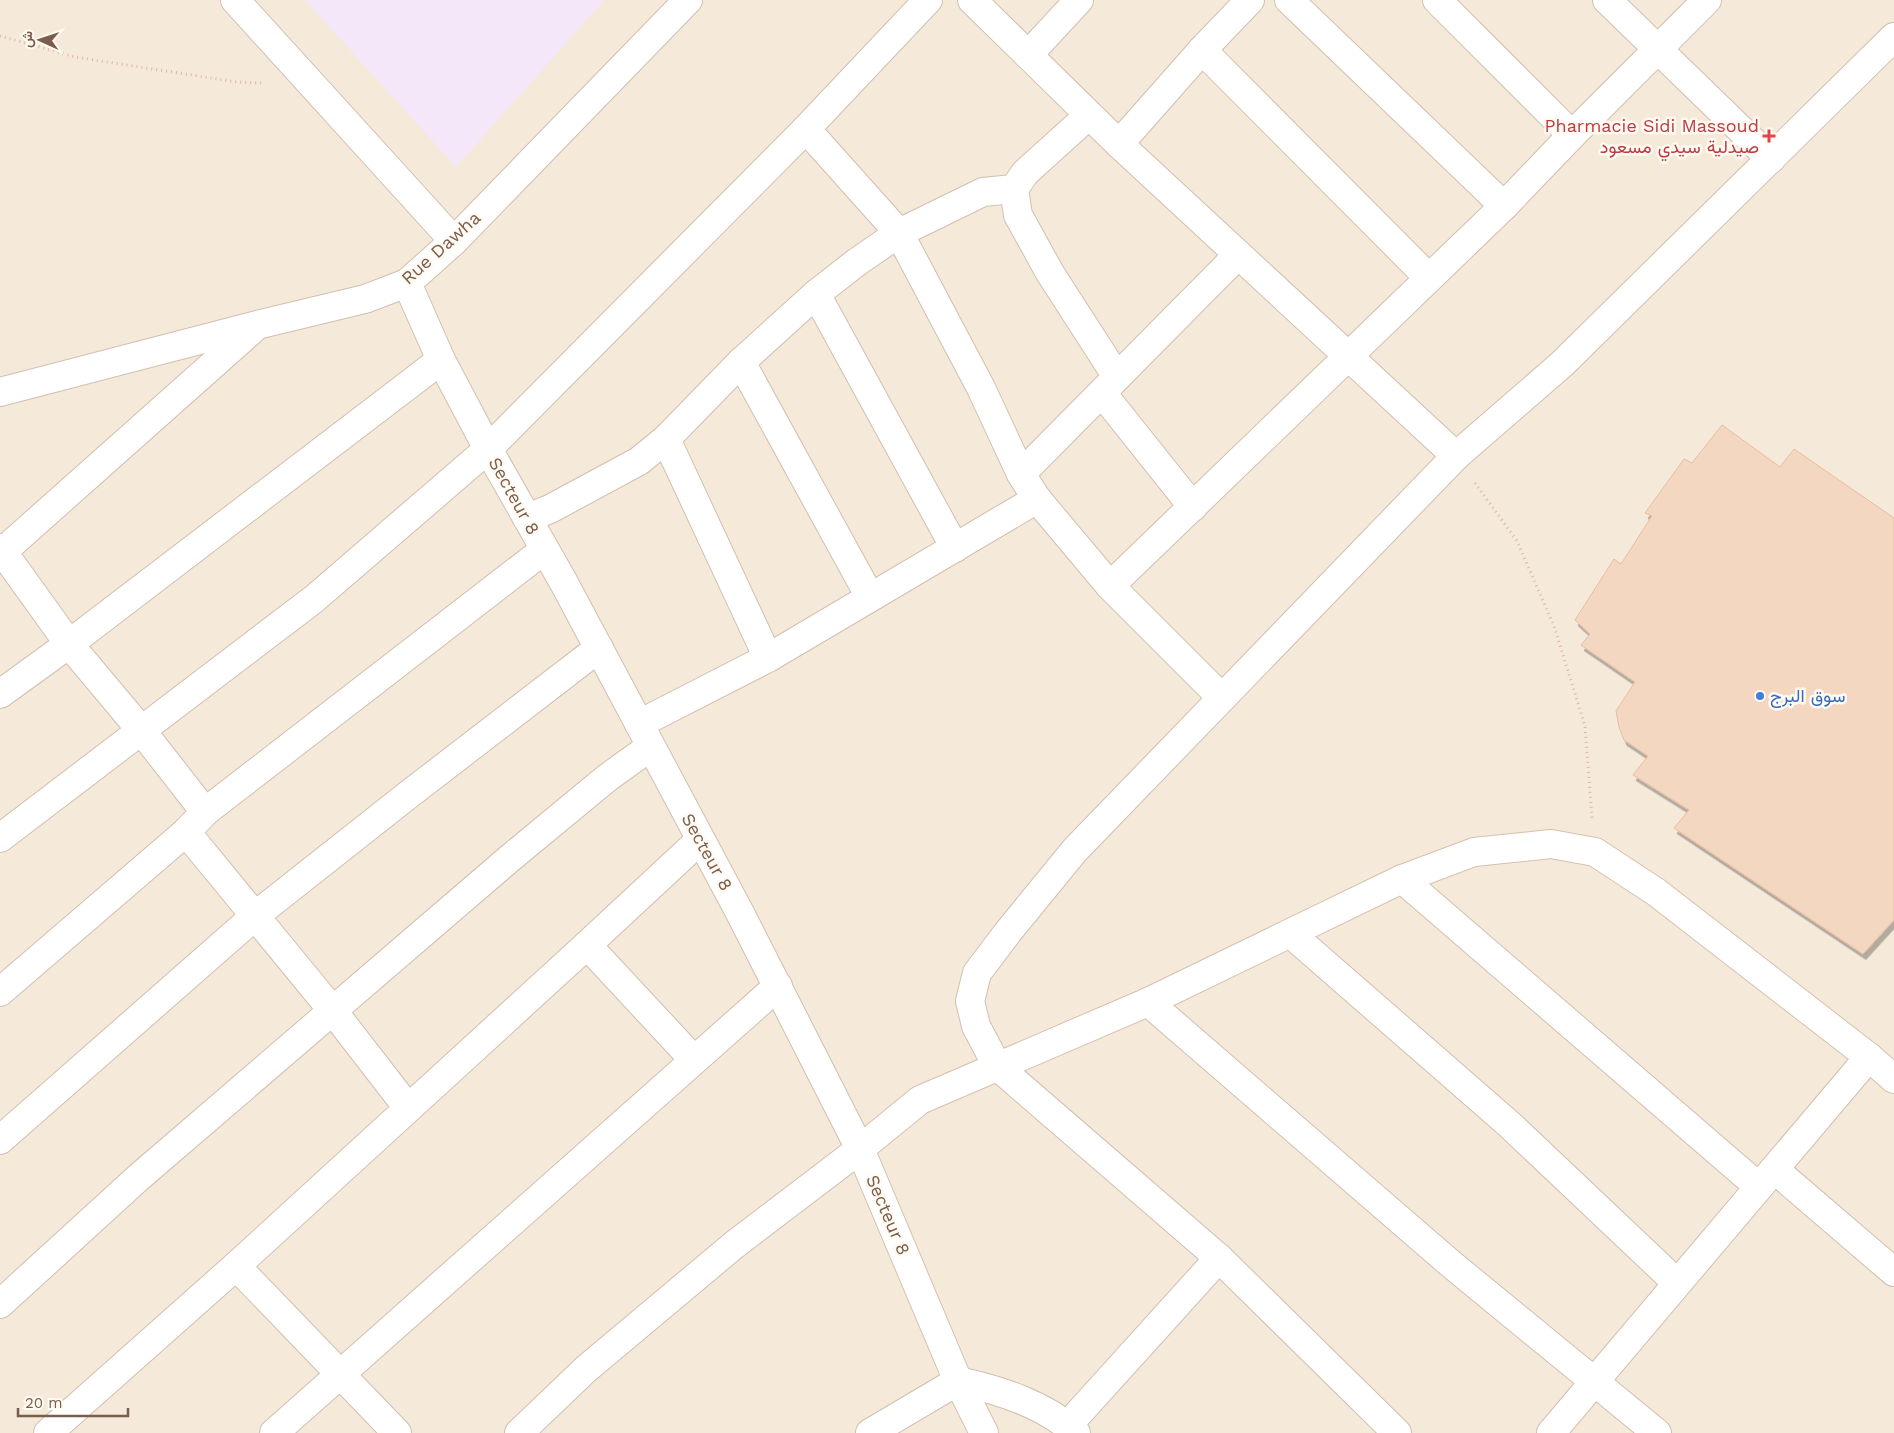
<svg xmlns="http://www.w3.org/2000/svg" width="1894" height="1433" font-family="'Work Sans',Vazirmatn,sans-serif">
	<defs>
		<filter id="shadow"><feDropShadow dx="3" dy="5.5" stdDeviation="0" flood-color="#0004"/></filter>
	</defs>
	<rect width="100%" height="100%" fill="#fdf7eb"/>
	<rect fill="#f5e9d9" x="0" y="0" width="1894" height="1433"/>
	<path fill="#f4e7fa" d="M305 0H604L456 167Z"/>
	<path fill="#f4d7c1" stroke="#e7bda1" filter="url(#shadow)" d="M1722 425 1780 467 1794 449 1894 518V920L1863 954 1674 828 1689 810 1633 775 1648 756 1624 740 1619 727 1616 711 1635 682 1581 645 1590 634 1575 620 1614 559 1621 564 1652 516 1645 513 1684 459 1692 463Z"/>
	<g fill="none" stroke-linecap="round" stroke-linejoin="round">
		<g stroke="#d1bfaf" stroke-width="30">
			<g id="street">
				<path d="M235 0 454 241"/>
				<path d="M972 0 1119 144 1456 456"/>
				<path d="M1289 0 1504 206"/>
				<path d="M1437 0 1572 135"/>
				<path d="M1607 0 1771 159"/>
				<path d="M1202 50 1428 277"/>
				<path d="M1028 55 1079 0"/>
				<path d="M1089 115 1025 173 1014 189 1018 215 1050 273 1117 377"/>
				<path d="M806 129 899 233 981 388 1021 474 1037 499 1110 586 1222 698"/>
				<path d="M1119 144 1202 50 1250 0"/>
				<path d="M407 283 441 360 488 449 564 583 740 913 860 1149 734 1245 586 1369 519 1433"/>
				<path d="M816 294 955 548"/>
				<path d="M741 362 870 597"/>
				<path d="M0 392 257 325 365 299 407 283 454 241 688 0"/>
				<path d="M1102 393 1193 507"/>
				<path d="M666 439 768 658"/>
				<path d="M1021 474 1238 255"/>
				<path d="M527 518 550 509 639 461 666 439 741 362 816 294 857 262 899 233 983 192 1014 189"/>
				<path d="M0 548 69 644 141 730 205 812"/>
				<path d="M0 554 253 329"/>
				<path d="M1110 586 1504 206 1572 135 1707 0"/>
				<path d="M0 694 69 644 441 360"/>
				<path d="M639 724 768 658 1037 499"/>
				<path d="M186 832 333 1011 408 1108"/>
				<path d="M0 838 314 599 488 449 806 129 928 0"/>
				<path d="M1402 879 1759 1187"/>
				<path d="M1291 934 1510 1125 1677 1283"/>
				<path d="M587 945 700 840"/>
				<path d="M0 992 186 832 205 812 544 550"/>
				<path d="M1148 1002 1451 1264 1657 1433"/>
				<path d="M0 1140 256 915 408 795 599 648"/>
				<path d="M1774 1169 1894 1272"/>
				<path d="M236 1266 397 1433"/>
				<path d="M0 1304 139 1177 509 859 607 778 650 747"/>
				<path d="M1068 1425 1219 1258"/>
				<path d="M48 1433 236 1266 587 945 694 1060"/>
				<path d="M274 1433 778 986"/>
				<path d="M870 1433 958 1381C999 1390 1044 1404 1076 1433"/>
				<path d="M1397 1433 1219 1258 997 1066 976 1026 970 1001 977 973 1008 932 1075 850 1456 456 1562 364 1894 37"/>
				<path d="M1551 1433 1869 1057"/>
			</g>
		</g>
		<g stroke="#d6c1af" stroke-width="30">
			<path id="secondary" d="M984 1433 958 1381 860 1149 920 1100 1148 1002 1402 879 1474 852 1551 844 1595 852 1656 892 1869 1057 1894 1079"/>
		</g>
		<g stroke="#dabaa4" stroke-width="3" stroke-dasharray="1 4" stroke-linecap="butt">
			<path d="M0 36 75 57 237 82 265 83"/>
			<path d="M1475 483 1517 541 1554 626 1585 726 1592 818"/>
		</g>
		<use href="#street" stroke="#fff" stroke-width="28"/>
		<use href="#secondary" stroke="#fff" stroke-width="28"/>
	</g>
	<path fill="#e0444e" stroke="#fffaf2" stroke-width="2" d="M1766.5 128.5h5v5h5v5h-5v5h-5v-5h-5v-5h5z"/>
	<circle fill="#3f7fe0" stroke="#fffaf2" stroke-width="2" cx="1760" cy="696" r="5"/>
	<g text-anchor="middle" stroke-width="5" stroke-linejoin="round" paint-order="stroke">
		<g font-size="18" fill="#be3a42" stroke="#fffaf2" text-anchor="end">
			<text x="1759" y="132">Pharmacie Sidi Massoud<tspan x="1759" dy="21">صيدلية سيدي مسعود</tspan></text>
		</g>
		<g font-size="18" fill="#7a5d4c" stroke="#fffaf2">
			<text transform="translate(441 248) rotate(-42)" y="6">Rue Dawha</text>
			<text transform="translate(514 496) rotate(61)" y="6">Secteur 8</text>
			<text transform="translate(707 852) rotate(61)" y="6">Secteur 8</text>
			<text transform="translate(888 1215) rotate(67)" y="6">Secteur 8</text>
		</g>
		<g font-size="18" fill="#366cbe" stroke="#fffaf2" text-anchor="start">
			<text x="1770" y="702">سوق البرج</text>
		</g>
	</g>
	<g transform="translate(40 40) rotate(273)" stroke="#fffaf2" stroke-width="4" paint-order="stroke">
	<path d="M0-4L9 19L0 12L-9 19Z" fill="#7a5d4c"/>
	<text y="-8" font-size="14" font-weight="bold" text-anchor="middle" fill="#7a5d4c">ش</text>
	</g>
	<path d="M18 1408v8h110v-8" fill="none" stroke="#7a5d4c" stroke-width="2.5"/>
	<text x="25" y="1408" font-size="15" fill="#7a5d4c" stroke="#fffaf2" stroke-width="4" paint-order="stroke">20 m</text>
</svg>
